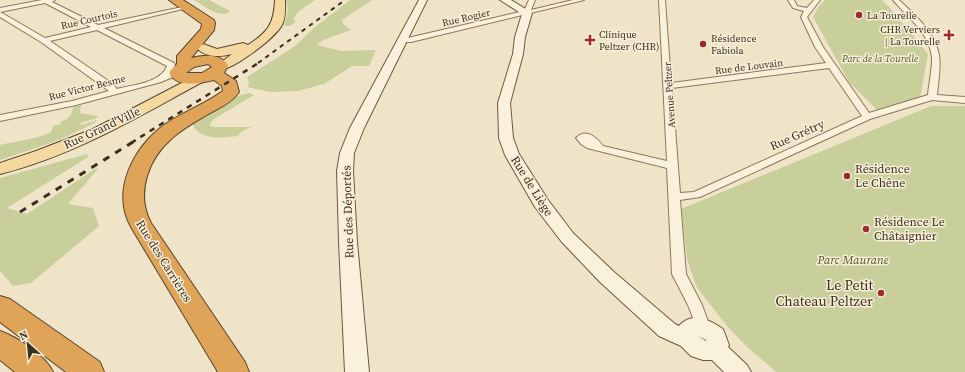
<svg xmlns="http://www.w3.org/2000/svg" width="965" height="372" font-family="'Source Serif 4',serif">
	<rect width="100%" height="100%" fill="#f0e4c8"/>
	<g fill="#c9cf9b">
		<path d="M194 0H209L230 11C221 20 202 5 194 0Z"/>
		<path d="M286 0H315L298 12 293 20 296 21 290 26H284L288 10Z"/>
		<path d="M350 0H372L342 20 343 24 351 30 323 40 317 45 341 51 376 50 369 66H352L324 84 298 91 270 92 247 87 249 84 247 77 295 46 315 27Z"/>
		<path d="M825 0H882L888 6 928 54 920 99 878 111 849 82 813 17 819 6Z"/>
		<path d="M249 93 254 95 214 119 210 124V126L215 127H251L241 132 238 136C222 138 199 141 192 123L234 97Z"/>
		<path d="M81 105 80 113 98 116 97 118 80 123 81 125 97 120 95 123 59 140 0 160V145C16 141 35 140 51 132L53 126 61 124V121C69 120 72 114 73 107Z"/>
		<path d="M931 106H965V372H776L746 346 727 326 696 286 687 259 681 209Z"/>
		<path d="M87 154 88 157 7 208 27 214 98 167C96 173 74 196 68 204L93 208 99 226 31 283 13 286 0 271V178Z"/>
	</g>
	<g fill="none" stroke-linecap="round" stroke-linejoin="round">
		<g stroke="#8d765c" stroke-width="2">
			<g id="street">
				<path d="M42 0H55L52 2 98 25 187 6V8L104 28 174 63 175 65 172 72 178 71 182 73 161 82 76 105 0 121V115L72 101 109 91 41 42 0 17V12L2 13 45 38 91 27 45 3 0 12V8ZM97 30 167 66C161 83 132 85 117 89L113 84 50 41Z"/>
				<path d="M529 0H535L531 10 573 0H584L411 42H403L399 40 524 11Z"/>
				<path d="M659 0H665L671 83 826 63 815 47 801 17 804 11 793 8 788 0H794L797 6 807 8 814 0H820L807 17 823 47 869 113 928 95C929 83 932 71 932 58 930 33 908 18 893 0H899C915 15 935 32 939 55 941 68 938 82 937 95L965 97V103L932 100 870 119 700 197 680 200 686 274 702 305 710 327 708 331 703 333 698 331 688 305 672 274 667 168 587 148 581 144 576 138C586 128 596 137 603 146L667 161ZM829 68 862 116 694 192 680 193 672 88Z"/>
			</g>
		</g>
		<g stroke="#6f573f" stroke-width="2">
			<g id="secondary">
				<path d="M419 0H427L364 128 354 153 353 171 357 242 369 372H345L339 242 337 171 340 153 350 128Z"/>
				<path d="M500 0H511L532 13 525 37 523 54 510 103 513 138 519 154 548 200 573 233 614 272 675 324 679 326C692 311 710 320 723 329L729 345 728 347 747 365 751 372H724L712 360H703L691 356 681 346 659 336 600 282 561 241 535 207 505 155 499 138 498 103 513 54 515 37 522 14ZM698 336 706 340V341Z"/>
			</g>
		</g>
		<g stroke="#5b4430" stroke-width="2">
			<g id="primary">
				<path d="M275 0H285C285 8 286 17 282 25 275 38 230 73 216 70L215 67 232 54C221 57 205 58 197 48L203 44 217 49 243 43 248 45C268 32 274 24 275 0Z"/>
				<path d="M199 74 204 75 206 78 204 81C138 117 73 156 0 174V163L36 151 93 129Z"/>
			</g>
		</g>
		<g stroke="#5b4430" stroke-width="2">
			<g id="highway">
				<path d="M169 0H183L214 20 215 23 214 30 191 58C204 55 220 53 228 65L224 73 236 81 239 92C233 101 222 107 212 112 184 128 157 143 147 176 142 193 143 208 151 223L245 362 249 372H218L131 227C111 191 133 148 164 125 183 112 205 104 223 91L222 86 214 80C201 83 179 88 170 75V71L177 64V56L201 29 202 24ZM208 64 212 67 202 73H186L194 67Z"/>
				<path d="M0 296 10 299 100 362 104 372H66L0 322Z"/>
				<path d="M0 331C17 337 46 356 53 372H15L0 360Z"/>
			</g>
		</g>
		<use href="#street" fill="#faf1dc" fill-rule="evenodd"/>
		<use href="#secondary" fill="#faf1dc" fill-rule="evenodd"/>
		<use href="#primary" fill="#f3d9a0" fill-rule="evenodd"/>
		<use href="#highway" fill="#e0a458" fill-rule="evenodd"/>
		<path stroke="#3d2e20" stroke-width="2" stroke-dasharray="4.5 4.5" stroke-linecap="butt" d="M258 63 345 0"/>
		<path stroke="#3d2e20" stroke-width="2.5" stroke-dasharray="5.5 5.5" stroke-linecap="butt" d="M131 143 260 62"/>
		<path stroke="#3d2e20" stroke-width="3" stroke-dasharray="7 7" stroke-linecap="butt" d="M20 212 133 142"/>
	</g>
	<g fill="#9e2a2b" stroke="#f7eed8" stroke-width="1.5">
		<circle cx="859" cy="15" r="4"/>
		<path d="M947 29h4v4h4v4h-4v4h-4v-4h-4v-4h4z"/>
		<path d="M588 34h4v4h4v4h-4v4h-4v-4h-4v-4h4z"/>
		<circle cx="703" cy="44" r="4"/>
		<circle cx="847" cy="176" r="4"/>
		<circle cx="866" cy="229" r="4"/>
		<circle cx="881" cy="293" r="4"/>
	</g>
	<g text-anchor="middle" stroke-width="3" stroke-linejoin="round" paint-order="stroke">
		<g font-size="10" fill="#3d2e20" stroke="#f7eed8" text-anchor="start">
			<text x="867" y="19">La Tourelle</text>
			<text x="940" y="33" text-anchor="end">CHR Verviers<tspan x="940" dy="12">| La Tourelle</tspan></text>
			<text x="599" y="38">Clinique<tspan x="599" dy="12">Peltzer (CHR)</tspan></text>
			<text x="711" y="42">Résidence<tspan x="711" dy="12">Fabiola</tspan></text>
		</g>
		<g font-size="10" fill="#3d2e20" stroke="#f7eed8">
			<text transform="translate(466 17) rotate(-13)" y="4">Rue Rogier</text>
			<text transform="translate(89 19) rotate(-13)" y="4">Rue Courtois</text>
			<text transform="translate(749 66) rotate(-7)" y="4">Rue de Louvain</text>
			<text transform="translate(87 87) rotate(-14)" y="4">Rue Victor Besme</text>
			<text transform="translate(669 95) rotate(-94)" y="4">Avenue Peltzer</text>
		</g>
		<g font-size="10" font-style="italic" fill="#4d5a26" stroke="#f7eed8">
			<text x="880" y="62">Parc de la Tourelle</text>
		</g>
		<g font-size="12" fill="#3d2e20" stroke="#f7eed8">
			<text transform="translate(102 128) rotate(-25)" y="4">Rue Grand'Ville</text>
			<text transform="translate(797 135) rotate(-24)" y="4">Rue Grétry</text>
			<text transform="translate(532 186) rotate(58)" y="4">Rue de Liège</text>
			<text transform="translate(348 212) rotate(-92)" y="4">Rue des Déportés</text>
			<text transform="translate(164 261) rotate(58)" y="4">Rue des Carrières</text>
		</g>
		<g font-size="12" fill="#3d2e20" stroke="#f7eed8" text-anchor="start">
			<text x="855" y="173">Résidence<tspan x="855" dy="14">Le Chêne</tspan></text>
			<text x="874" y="226">Résidence Le<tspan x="874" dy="14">Châtaignier</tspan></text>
		</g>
		<g font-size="12" font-style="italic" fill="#4d5a26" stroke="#f7eed8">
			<text x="853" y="264">Parc Maurane</text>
		</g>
		<g font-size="14" fill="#3d2e20" stroke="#f7eed8" text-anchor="end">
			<text x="873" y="290">Le Petit<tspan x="873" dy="16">Chateau Peltzer</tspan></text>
		</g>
	</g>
	<g transform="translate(28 344) rotate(333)" stroke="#f7eed8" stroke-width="3" paint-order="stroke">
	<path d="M0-3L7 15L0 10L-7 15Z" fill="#3d2e20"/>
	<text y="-6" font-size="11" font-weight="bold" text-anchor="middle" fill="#3d2e20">N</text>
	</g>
</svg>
